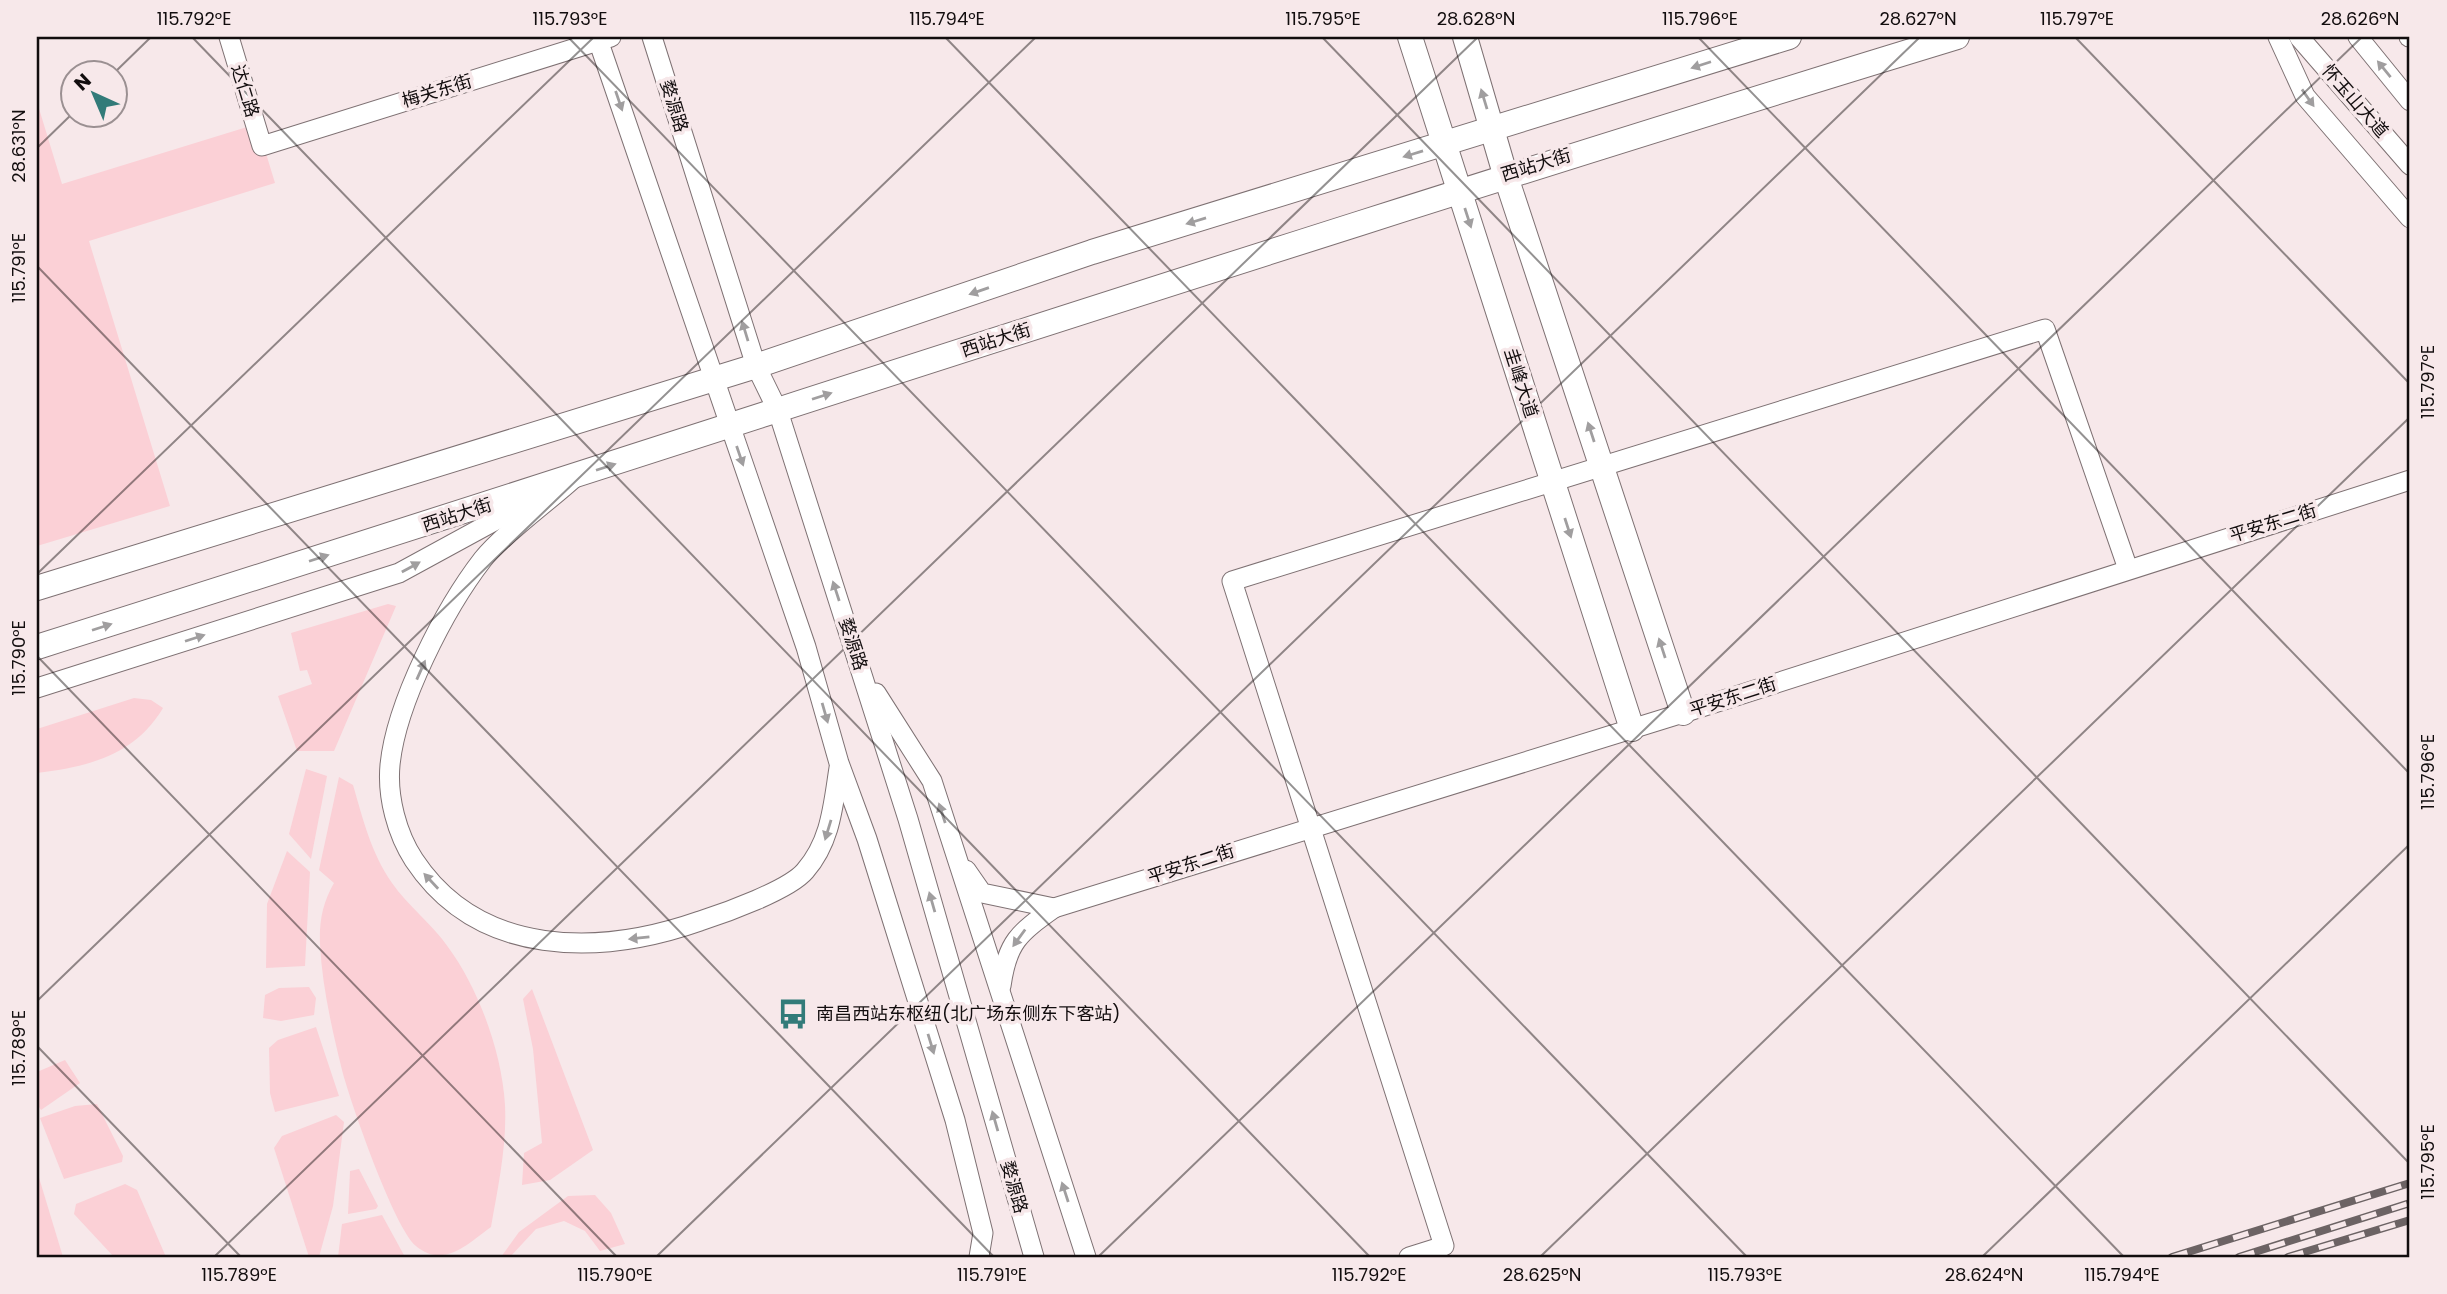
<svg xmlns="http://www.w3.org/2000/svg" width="2447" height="1294" font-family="Poppins,'Noto Sans SC',sans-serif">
	<rect width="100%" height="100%" fill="#f7e8ea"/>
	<g fill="#fbd0d6">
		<path d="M37 102 62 184 257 124 275 183 89 241 170 506 37 546Z"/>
		<path d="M388 604 396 606 334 751H297L278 696 312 684 307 670 300 671 291 633Z"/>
		<path d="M134 698 151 700 163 708C135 755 88 767 37 773V729Z"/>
		<path d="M306 769 327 776 311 859 289 834Z"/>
		<path d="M339 777 353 785C363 819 371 853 392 883 408 906 432 924 448 947 479 989 502 1053 505 1105 507 1146 498 1187 491 1227 475 1238 456 1258 435 1255 430 1255 420 1250 416 1246 394 1228 350 1101 342 1070 332 1029 322 986 320 944 319 921 323 902 334 883L319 870Z"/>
		<path d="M287 851 310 872 305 966 266 968 267 904Z"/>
		<path d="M309 987 316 998 314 1015 281 1021 263 1018 265 995 279 988Z"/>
		<path d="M532 989 593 1150 550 1180 522 1185 524 1153 542 1143 533 1049 523 999Z"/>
		<path d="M316 1027 339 1096 275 1112 270 1093 269 1048 278 1040Z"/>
		<path d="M65 1060 80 1083 41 1110 37 1104V1072Z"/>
		<path d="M97 1104 123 1156 122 1162 64 1179 40 1118 75 1106Z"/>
		<path d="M336 1115 344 1122 333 1206 319 1257H309L274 1148 282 1136Z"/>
		<path d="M359 1169 378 1206 376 1209 348 1214 350 1171Z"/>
		<path d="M37 1171 63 1257H37Z"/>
		<path d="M125 1184 137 1190 166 1257H114L74 1214 76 1204Z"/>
		<path d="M595 1195 611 1213 625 1244 600 1251 585 1231 564 1221 536 1229 510 1257H501L519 1232 568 1196Z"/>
		<path d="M382 1215 405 1257H338L342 1224Z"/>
	</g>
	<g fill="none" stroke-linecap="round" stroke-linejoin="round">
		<g stroke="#7e7173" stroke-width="21">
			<g id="minor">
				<path d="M229 37 262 146 611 37"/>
				<path d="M597 37 806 647 839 763 867 839 955 1120 983 1233 979 1257"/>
				<path d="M652 37 756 366 778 411 908 819 1034 1257"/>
				<path d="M2278 37 2305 96 2410 218"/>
				<path d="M2299 37 2410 165"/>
				<path d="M2358 37 2410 101"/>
				<path d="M2409 37H2410"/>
				<path d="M574 478C549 501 503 534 483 559 445 608 396 703 390 765 387 797 397 834 414 860 479 958 600 956 700 921 725 913 789 890 805 871 831 841 833 806 839 768"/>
				<path d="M37 688 399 573 544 494"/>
				<path d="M876 693 932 781 1086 1257"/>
				<path d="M966 870 982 893 1054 908C1019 933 1007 942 1001 986"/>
				<path d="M1054 908 1683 713 2410 480"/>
				<path d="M1409 1257 1444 1246 1232 581 2045 329 2128 569"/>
			</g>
		</g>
		<g stroke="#7e7173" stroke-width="26">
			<g id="major">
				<path d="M1410 37 1632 729"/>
				<path d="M1465 37 1505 174 1683 713"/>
				<path d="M37 588 756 366 1092 252 1789 37"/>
				<path d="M37 647C677 445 1314 233 1957 37"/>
			</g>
		</g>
		<use href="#minor" stroke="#fff" stroke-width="19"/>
		<use href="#major" stroke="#fff" stroke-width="24"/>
		<g stroke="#6c6364" stroke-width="8">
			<g id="rail">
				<path d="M2172 1257 2410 1183"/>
				<path d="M2239 1257 2410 1203"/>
				<path d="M2288 1257 2410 1220"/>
			</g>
		</g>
		<use href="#rail" stroke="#f7e8ea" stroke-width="5" stroke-dasharray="16" stroke-linecap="butt"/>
	</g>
	<defs><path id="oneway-solid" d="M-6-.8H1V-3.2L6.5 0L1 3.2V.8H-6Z" transform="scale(1.75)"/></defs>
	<g fill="#a09e9f">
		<use href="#oneway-solid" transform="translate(1701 65) rotate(162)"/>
		<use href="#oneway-solid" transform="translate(2384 69) rotate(-129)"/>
		<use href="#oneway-solid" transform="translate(2308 98) rotate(55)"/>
		<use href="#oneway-solid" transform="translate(1484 99) rotate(-107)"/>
		<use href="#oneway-solid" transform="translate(619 101) rotate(71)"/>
		<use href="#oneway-solid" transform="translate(1413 154) rotate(163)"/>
		<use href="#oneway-solid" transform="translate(1468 218) rotate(72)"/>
		<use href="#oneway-solid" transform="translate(1196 221) rotate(163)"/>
		<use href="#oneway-solid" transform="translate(979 291) rotate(161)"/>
		<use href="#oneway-solid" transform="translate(745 331) rotate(-107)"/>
		<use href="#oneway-solid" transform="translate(822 396) rotate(-18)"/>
		<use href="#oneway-solid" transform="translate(1591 432) rotate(-108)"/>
		<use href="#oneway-solid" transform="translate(740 456) rotate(71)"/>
		<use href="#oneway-solid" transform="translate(606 467) rotate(-18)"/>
		<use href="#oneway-solid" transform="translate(1568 528) rotate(72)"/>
		<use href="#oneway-solid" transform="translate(319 558) rotate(-18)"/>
		<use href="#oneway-solid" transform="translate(411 567) rotate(-29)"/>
		<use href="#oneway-solid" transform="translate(836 591) rotate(-108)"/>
		<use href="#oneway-solid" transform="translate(102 627) rotate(-18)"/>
		<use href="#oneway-solid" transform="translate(195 638) rotate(-18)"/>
		<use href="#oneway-solid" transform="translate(1662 648) rotate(-108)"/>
		<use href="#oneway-solid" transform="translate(421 670) rotate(-66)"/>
		<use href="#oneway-solid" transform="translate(825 713) rotate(74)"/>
		<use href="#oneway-solid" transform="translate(942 813) rotate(-108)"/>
		<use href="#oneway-solid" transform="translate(828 830) rotate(107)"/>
		<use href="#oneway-solid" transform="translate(431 881) rotate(-133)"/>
		<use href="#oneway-solid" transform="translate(932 902) rotate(-106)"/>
		<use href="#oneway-solid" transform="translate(639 938) rotate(174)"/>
		<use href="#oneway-solid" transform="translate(1019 938) rotate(126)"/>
		<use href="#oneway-solid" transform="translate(931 1044) rotate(73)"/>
		<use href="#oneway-solid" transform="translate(995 1121) rotate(-106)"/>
		<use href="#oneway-solid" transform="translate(1065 1192) rotate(-108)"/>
	</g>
	<path fill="none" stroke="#120d0e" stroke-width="2" stroke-opacity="0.45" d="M192 37 1370 1257M568 37 1747 1257M945 37 2124 1257M1322 37 2410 1164M1698 37 2410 774M2075 37 2410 384M113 74 151 37M37 148 74 112M37 266 994 1257M37 574 594 37M37 656 617 1257M37 1001 1036 37M37 1046 241 1257M214 1257 1478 37M656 1257 1920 37M1098 1257 2362 37M1540 1257 2410 417M1982 1257 2410 844"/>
	<defs>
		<g id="bus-bare" transform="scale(2.415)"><path d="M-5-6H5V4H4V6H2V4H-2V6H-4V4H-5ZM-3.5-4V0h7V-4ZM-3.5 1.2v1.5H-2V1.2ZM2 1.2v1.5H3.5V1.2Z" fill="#327b79" stroke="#f7e8ea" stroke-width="2.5" paint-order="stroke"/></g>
	</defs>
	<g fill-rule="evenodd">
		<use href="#bus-bare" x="793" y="1014"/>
	</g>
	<g text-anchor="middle" stroke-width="7" stroke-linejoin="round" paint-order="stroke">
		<g font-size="18" fill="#120d0e" stroke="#f7e8ea">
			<text transform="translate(245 91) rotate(73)" y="6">达仁路</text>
			<text transform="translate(437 91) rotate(-17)" y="6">梅关东街</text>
			<text transform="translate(2355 101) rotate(49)" y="6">怀玉山大道</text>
			<text transform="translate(674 106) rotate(73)" y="6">婺源路</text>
			<text transform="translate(1536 165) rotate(-17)" y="6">西站大街</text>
			<text transform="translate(996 340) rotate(-18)" y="6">西站大街</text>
			<text transform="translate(1521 383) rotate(72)" y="6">圭峰大道</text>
			<text transform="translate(457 515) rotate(-18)" y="6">西站大街</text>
			<text transform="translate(2273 523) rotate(-17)" y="6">平安东二街</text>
			<text transform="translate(853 644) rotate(72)" y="6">婺源路</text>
			<text transform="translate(1733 697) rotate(-18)" y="6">平安东二街</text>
			<text transform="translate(1191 864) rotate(-18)" y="6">平安东二街</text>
			<text transform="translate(1014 1187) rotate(74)" y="6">婺源路</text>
		</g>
		<g font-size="18" fill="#120d0e" stroke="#f7e8ea" text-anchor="start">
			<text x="816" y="1020">南昌西站东枢纽(北广场东侧东下客站)</text>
		</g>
	</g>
	<rect width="2447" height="1294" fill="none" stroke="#f7e8ea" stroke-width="77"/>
	<g transform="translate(94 94) rotate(316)"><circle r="33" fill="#f7e8ea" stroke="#9b9092" stroke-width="2"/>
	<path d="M0-5L12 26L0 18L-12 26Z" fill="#327b79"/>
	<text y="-10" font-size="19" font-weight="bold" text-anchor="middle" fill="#120d0e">N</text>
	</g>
	<rect x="38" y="38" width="2370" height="1218" fill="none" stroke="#120d0e" stroke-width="2.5"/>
	<g font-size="18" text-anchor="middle" fill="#120d0e">
		<text x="194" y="25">115.792°E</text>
		<text x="570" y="25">115.793°E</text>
		<text x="947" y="25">115.794°E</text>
		<text x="1323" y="25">115.795°E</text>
		<text x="1476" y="25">28.628°N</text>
		<text x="1700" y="25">115.796°E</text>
		<text x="1918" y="25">28.627°N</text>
		<text x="2077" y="25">115.797°E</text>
		<text x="2360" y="25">28.626°N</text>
		<text transform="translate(19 146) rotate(-90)" y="6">28.631°N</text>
		<text transform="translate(19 268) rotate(-90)" y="6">115.791°E</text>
		<text transform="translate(2428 382) rotate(-90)" y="6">115.797°E</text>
		<text transform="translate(19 658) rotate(-90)" y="6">115.790°E</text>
		<text transform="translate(2428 772) rotate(-90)" y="6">115.796°E</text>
		<text transform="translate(19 1048) rotate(-90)" y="6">115.789°E</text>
		<text transform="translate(2428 1162) rotate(-90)" y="6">115.795°E</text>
		<text x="239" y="1281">115.789°E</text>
		<text x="615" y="1281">115.790°E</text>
		<text x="992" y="1281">115.791°E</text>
		<text x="1369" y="1281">115.792°E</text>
		<text x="1542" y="1281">28.625°N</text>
		<text x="1745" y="1281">115.793°E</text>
		<text x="1984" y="1281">28.624°N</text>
		<text x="2122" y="1281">115.794°E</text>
	</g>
</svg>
